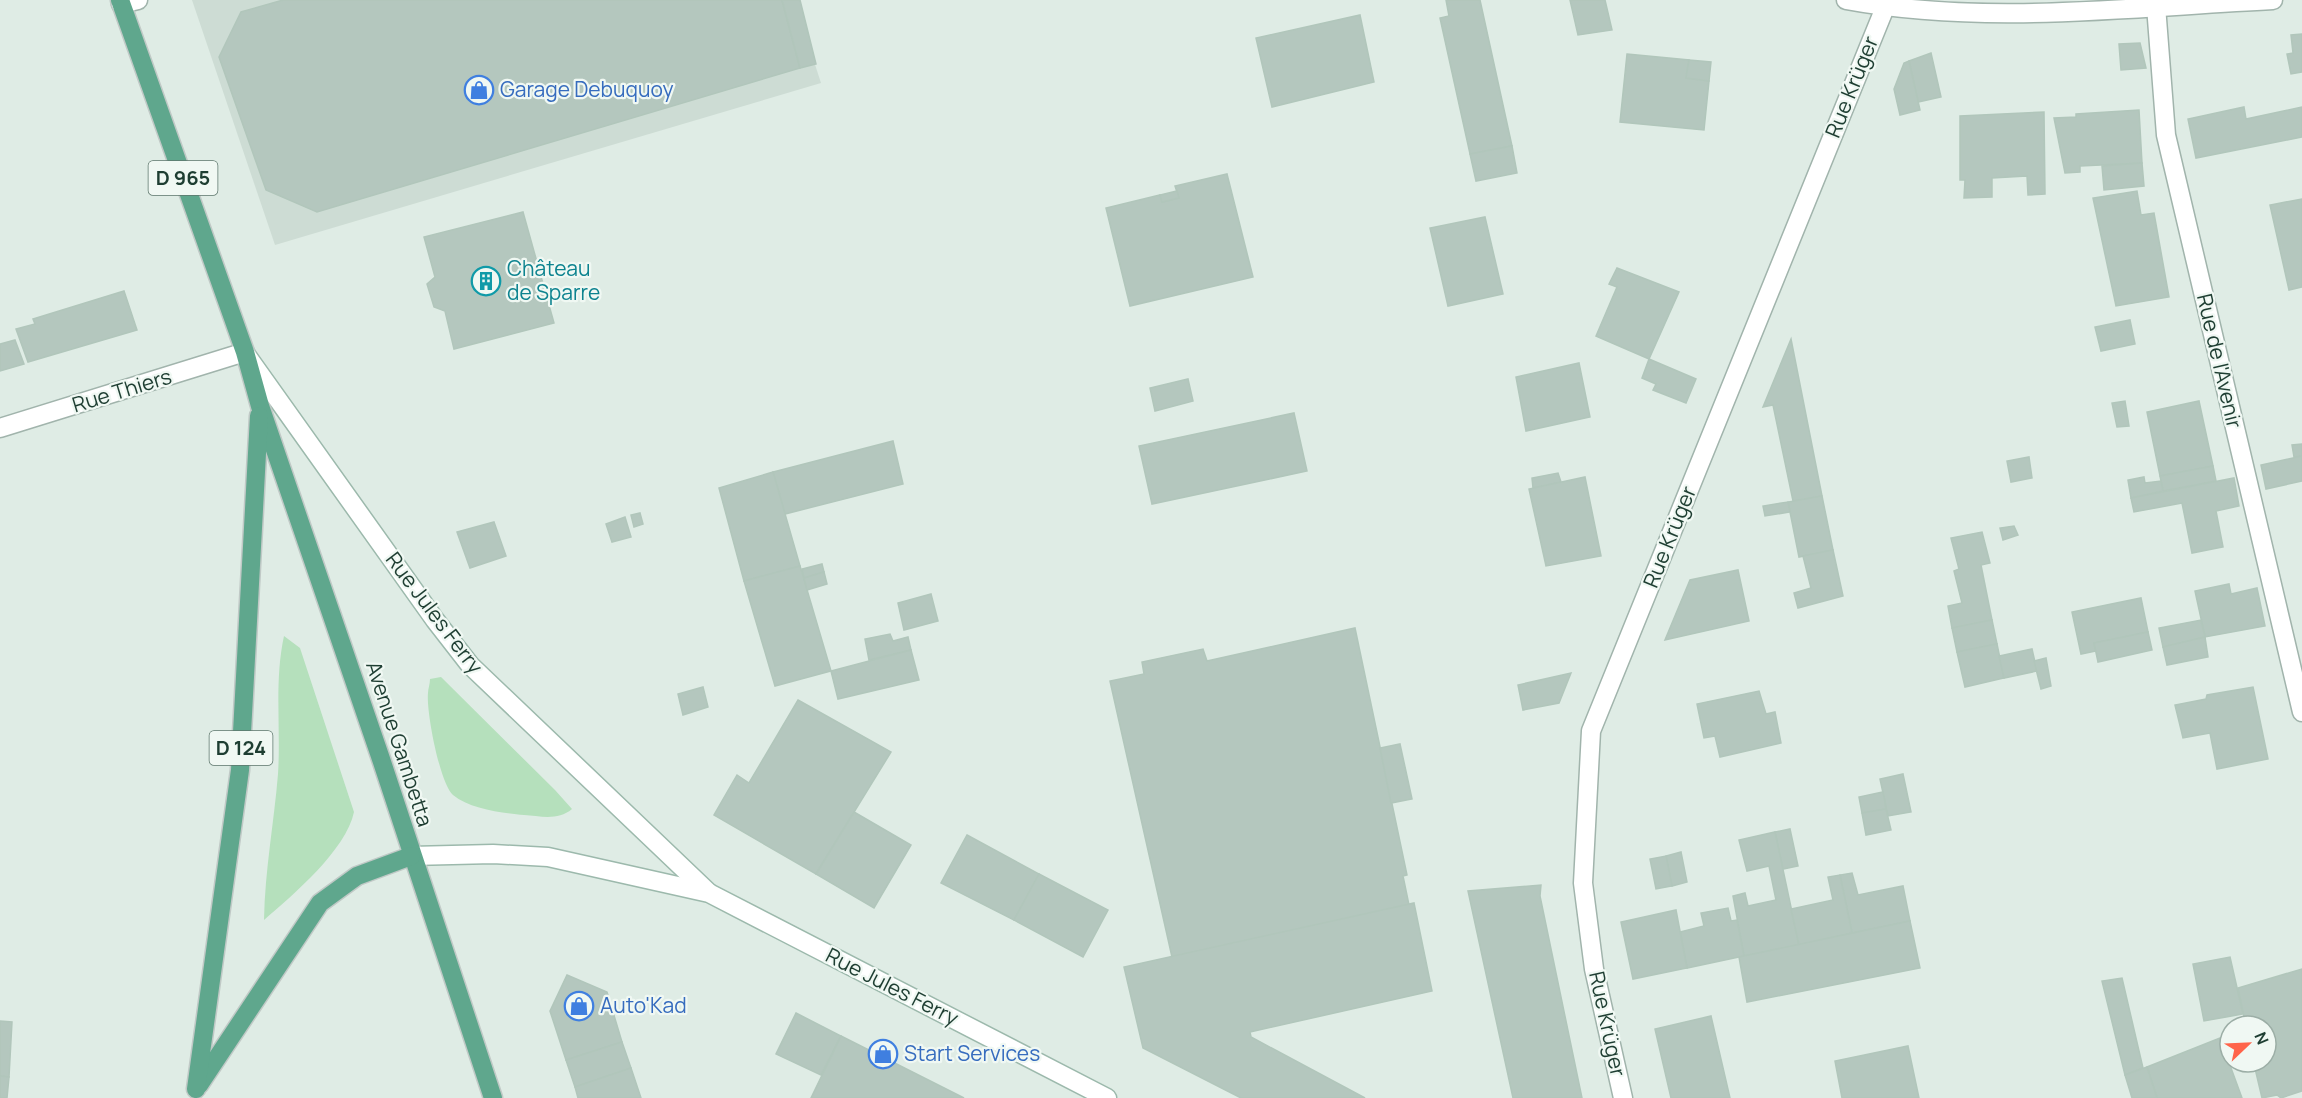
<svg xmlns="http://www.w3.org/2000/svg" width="2302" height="1098" font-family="Manrope,sans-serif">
	<rect width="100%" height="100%" fill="#dfece5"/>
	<path fill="#cddcd4" d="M192 0H794L821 83 275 245Z"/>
	<g fill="#b5e0bc">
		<path d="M284 636 300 648 354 812C346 850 293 895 264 920 265 869 274 823 278 774 281 728 274 682 284 636Z"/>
		<path d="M441 677 555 790 572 809C558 821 540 816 524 815 502 813 470 809 453 795 440 784 426 711 428 693 428 689 430 684 430 679Z"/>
	</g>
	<g fill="#b4c7be" stroke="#b1c6bb" stroke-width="1.5">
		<path d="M283 0H782L800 68 317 212 266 190 219 57 241 12Z"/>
		<path d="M782 0H800L816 64 800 68Z"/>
		<path d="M1446 0H1480L1512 146 1470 154 1440 18 1449 16Z"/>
		<path d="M1570 0H1605L1612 30 1578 35Z"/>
		<path d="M1360 15 1374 82 1272 107 1256 38Z"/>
		<path d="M2302 34V72L2291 74 2287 54 2293 53 2291 35Z"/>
		<path d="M2140 43 2146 68 2121 70 2119 44Z"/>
		<path d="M1931 53 1941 97 1918 102 1909 61Z"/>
		<path d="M1627 54 1689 60 1686 78 1709 81 1704 130 1620 122Z"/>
		<path d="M1689 60 1711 62 1709 81 1686 78Z"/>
		<path d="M1909 61 1920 110 1900 115 1894 89 1904 63Z"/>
		<path d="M2244 107 2246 119 2302 107V137L2196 158 2188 119Z"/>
		<path d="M2139 110 2142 163 2080 166V172L2065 173 2054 118 2076 117V114Z"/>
		<path d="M2044 112 2045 194 2028 195 2027 176 1992 178V197L1964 198 1965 180H1960V116Z"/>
		<path d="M1512 146 1517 173 1476 181 1470 154Z"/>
		<path d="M2142 163 2144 186 2104 190 2102 166Z"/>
		<path d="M1227 174 1253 277 1130 306 1106 208 1160 195 1162 202 1179 198 1175 186Z"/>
		<path d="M1177 191 1179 198 1162 202 1160 195Z"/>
		<path d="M2137 191 2141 215 2154 213 2169 297 2116 306 2093 198Z"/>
		<path d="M2302 199V287L2289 290 2270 205Z"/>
		<path d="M523 212 554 323 454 349 445 311 434 307 427 284 435 277 424 237Z"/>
		<path d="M1485 217 1503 294 1448 306 1430 228Z"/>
		<path d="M1617 268 1679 292 1649 359 1596 336 1617 287 1609 284Z"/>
		<path d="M124 291 137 330 28 362 16 329 35 324 33 319Z"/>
		<path d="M2130 320 2135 344 2101 351 2095 327Z"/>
		<path d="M1791 339 1822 496 1793 501 1773 405 1763 407Z"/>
		<path d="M15 340 24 364 0 371V344Z"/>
		<path d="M1649 359 1696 379 1686 403 1653 390 1656 384 1642 378Z"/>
		<path d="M1579 363 1590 417 1526 431 1516 377Z"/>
		<path d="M1188 379 1193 401 1155 411 1150 388Z"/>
		<path d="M2125 401 2129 426 2117 427 2112 403Z"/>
		<path d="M2199 401 2213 466 2160 476 2147 412Z"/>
		<path d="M1294 413 1307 471 1152 504 1139 446Z"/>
		<path d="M893 441 903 484 785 514 773 472Z"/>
		<path d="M2302 444V456L2294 457 2292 445Z"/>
		<path d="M2302 456V481L2266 489 2261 465Z"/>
		<path d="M2029 457 2032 478 2011 482 2007 461Z"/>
		<path d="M2213 466 2216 481 2163 491 2160 476Z"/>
		<path d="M773 472 800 566 744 581 719 488Z"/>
		<path d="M1558 473 1561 482 1533 488 1532 478Z"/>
		<path d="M1585 477 1601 556 1546 566 1529 489Z"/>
		<path d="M2144 477 2145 483 2161 481 2163 491 2131 498 2128 480Z"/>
		<path d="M2234 478 2239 506 2216 511 2223 547 2192 553 2182 503 2134 512 2131 498Z"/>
		<path d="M1822 496 1833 550 1799 557 1788 502Z"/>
		<path d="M1788 502 1790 512 1765 516 1763 506Z"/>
		<path d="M640 513 643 524 634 527 631 515Z"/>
		<path d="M625 517 631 537 612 542 606 524Z"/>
		<path d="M494 522 506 556 470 568 457 532Z"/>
		<path d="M2014 526 2018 535 2003 540 2000 528Z"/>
		<path d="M1982 532 1990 563 1981 565 1992 620 1952 628 1948 606 1962 603 1954 571 1959 569 1951 538Z"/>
		<path d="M1833 550 1843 596 1798 608 1794 593 1811 588 1803 556Z"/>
		<path d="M822 564 824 572 804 578 802 569Z"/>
		<path d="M800 566 831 671 775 686 744 581Z"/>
		<path d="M1738 570 1749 621 1665 640 1690 580Z"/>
		<path d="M824 572 827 584 807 590 804 578Z"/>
		<path d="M2229 584 2231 594 2257 588 2265 626 2205 637 2195 591Z"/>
		<path d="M931 594 938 621 904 630 898 603Z"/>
		<path d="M2141 598 2148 632 2094 643 2096 651 2081 654 2072 612Z"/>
		<path d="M1992 620 1997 644 1957 652 1952 628Z"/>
		<path d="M2201 620 2205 637 2163 647 2159 628Z"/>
		<path d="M1355 628 1407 875 1403 876 1409 905 1172 957 1110 681 1144 674 1142 662 1203 649 1207 661Z"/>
		<path d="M2148 632 2152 650 2098 662 2094 643Z"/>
		<path d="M890 634 893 641 908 637 911 650 869 660 865 639Z"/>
		<path d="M2205 637 2208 657 2167 665 2163 647Z"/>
		<path d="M1997 644 2004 678 1965 687 1957 652Z"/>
		<path d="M2032 649 2037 671 2004 678 1999 656Z"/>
		<path d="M911 650 919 680 838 699 831 671Z"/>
		<path d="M2046 658 2051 686 2041 689 2034 661Z"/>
		<path d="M1571 673 1559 703 1523 710 1518 685Z"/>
		<path d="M703 687 708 707 683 715 678 694Z"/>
		<path d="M2253 687 2268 759 2217 769 2210 733 2183 738 2175 705 2206 699 2207 695Z"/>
		<path d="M1759 691 1766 714 1775 712 1781 743 1720 757 1715 736 1704 738 1697 704Z"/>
		<path d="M798 700 891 752 816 874 714 815 737 775 749 783Z"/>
		<path d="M1400 744 1412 799 1391 803 1380 748Z"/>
		<path d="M1903 774 1911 812 1888 816 1880 779Z"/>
		<path d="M1883 792 1886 809 1862 813 1859 797Z"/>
		<path d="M1886 809 1891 830 1866 835 1862 813Z"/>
		<path d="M854 812 911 845 874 908 816 874Z"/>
		<path d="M1790 829 1798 866 1783 869 1775 832Z"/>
		<path d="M1775 832 1799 945 1744 956 1733 896 1745 893 1748 906 1776 900 1769 866 1747 871 1739 840Z"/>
		<path d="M967 835 1039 874 1014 920 941 883Z"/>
		<path d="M1681 852 1687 882 1672 886 1666 856Z"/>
		<path d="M1666 856 1672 886 1656 889 1650 859Z"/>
		<path d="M1852 873 1858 895 1903 886 1910 921 1852 933 1840 875Z"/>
		<path d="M1039 874 1108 910 1083 957 1014 920Z"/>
		<path d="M1840 875 1852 933 1799 945 1791 909 1833 900 1828 877Z"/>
		<path d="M1541 885 1540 896 1582 1098H1513L1468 891Z"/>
		<path d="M1414 903 1432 991 1250 1032 1251 1037 1365 1098H1241L1143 1048 1124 967Z"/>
		<path d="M1728 908 1731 921 1737 920 1744 956 1687 968 1680 932 1704 926 1701 913Z"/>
		<path d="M1676 910 1687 968 1633 979 1621 922Z"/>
		<path d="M1910 921 1920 968 1747 1002 1739 957Z"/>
		<path d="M2230 957 2243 1014 2204 1021 2193 964Z"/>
		<path d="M2302 969V1091L2281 1098 2277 1095 2262 1098 2254 1064 2266 1062V1026H2246L2238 988Z"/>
		<path d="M567 975 607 992 622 1042 566 1060 550 1011Z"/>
		<path d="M2122 978 2143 1068 2125 1075 2102 981Z"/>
		<path d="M796 1013 841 1036 821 1075 776 1054Z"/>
		<path d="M1711 1016 1730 1098H1671L1655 1029Z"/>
		<path d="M0 1021 12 1022 9 1077 0 1076Z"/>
		<path d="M841 1036 964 1098H811Z"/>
		<path d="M2220 1038 2242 1098H2157L2147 1067Z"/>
		<path d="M622 1042 631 1068 575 1087 566 1060Z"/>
		<path d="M1908 1046 1919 1098H1842L1835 1061Z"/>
		<path d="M2147 1067 2157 1098H2132L2125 1075Z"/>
		<path d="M631 1068 641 1098H578L575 1087Z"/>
		<path d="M0 1076 9 1077 7 1098H0Z"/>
	</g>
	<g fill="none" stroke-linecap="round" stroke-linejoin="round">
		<g stroke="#a1b4ac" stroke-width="21">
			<g id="street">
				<path d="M1846 0C1986 26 2131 7 2273 0"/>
				<path d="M121 4 138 0"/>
				<path d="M2156 6 2166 135 2302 712"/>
				<path d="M0 428 245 352"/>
				<path d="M1623 1098 1594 969 1583 883 1591 731 1888 0"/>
			</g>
		</g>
		<g stroke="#9cb9ac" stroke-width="21">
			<g id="secondary">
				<path d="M247 356 435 620 470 665 708 892"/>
				<path d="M411 856 493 854 548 857 709 893 1107 1098"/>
			</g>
		</g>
		<g stroke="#c0c9c6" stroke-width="21">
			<g id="primary">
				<path d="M120 0 245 352 260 406 381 759 493 1098"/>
				<path d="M199 1085 320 903 357 876 411 856"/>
				<path d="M196 1089 240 770 259 416"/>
			</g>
		</g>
		<use href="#street" stroke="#fff" stroke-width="18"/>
		<use href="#secondary" stroke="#fff" stroke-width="18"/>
		<use href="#primary" stroke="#5fa78d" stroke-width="18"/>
	</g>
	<defs>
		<g id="shop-ring" transform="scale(1.5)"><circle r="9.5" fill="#f0f8f3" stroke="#3f7fe0" stroke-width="1.5"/><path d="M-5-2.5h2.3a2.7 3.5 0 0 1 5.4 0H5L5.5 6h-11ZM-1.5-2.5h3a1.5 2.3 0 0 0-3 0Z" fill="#3f7fe0"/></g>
		<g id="building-ring" transform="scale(1.5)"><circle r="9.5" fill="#f0f8f3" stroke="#0f9aa8" stroke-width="1.5"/><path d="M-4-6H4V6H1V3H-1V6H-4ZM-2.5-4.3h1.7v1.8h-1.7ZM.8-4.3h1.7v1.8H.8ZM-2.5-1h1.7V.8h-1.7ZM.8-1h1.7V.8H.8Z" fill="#0f9aa8"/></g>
	</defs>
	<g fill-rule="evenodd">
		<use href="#shop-ring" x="479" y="90"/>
		<use href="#building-ring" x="486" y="281"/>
		<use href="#shop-ring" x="579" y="1006"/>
		<use href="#shop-ring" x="883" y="1054"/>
	</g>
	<g text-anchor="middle" stroke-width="4.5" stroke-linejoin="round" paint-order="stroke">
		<g fill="#f0f8f3" stroke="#5d766c" stroke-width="1.5">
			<rect x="148.5" y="161" width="69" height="34" rx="4.5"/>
			<rect x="209.5" y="731" width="63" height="34" rx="4.5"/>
		</g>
		<g font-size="20" font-weight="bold" fill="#1e3e32">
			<text x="183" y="185">D 965</text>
			<text x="241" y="755">D 124</text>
		</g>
		<g font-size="21" fill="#1e3e32" stroke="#f0f8f3">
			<text transform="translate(1852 87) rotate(-68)" y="7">Rue Krüger</text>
			<text transform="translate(2219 361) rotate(77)" y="7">Rue de l'Avenir</text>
			<text transform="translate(122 391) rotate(-17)" y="7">Rue Thiers</text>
			<text transform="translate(1670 537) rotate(-68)" y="7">Rue Krüger</text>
			<text transform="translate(434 613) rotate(53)" y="7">Rue Jules Ferry</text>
			<text transform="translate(399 744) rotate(72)" y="7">Avenue Gambetta</text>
			<text transform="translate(892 987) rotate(27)" y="7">Rue Jules Ferry</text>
			<text transform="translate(1607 1024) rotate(78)" y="7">Rue Krüger</text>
		</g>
		<g font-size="21" fill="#366cbe" stroke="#f0f8f3" text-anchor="start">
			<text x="500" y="97">Garage Debuquoy</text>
			<text x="600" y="1013">Auto'Kad</text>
			<text x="904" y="1061">Start Services</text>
		</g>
		<g font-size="21" fill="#0d838f" stroke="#f0f8f3" text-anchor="start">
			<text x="507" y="276">Château<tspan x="507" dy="24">de Sparre</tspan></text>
		</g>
	</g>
	<g transform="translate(2248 1044) rotate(67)"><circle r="28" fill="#f0f8f3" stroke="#9caea6" stroke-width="1.5"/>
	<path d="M0-4.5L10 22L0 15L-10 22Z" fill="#ff644a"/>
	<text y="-9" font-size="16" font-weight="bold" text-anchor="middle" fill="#1e3e32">N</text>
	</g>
</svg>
